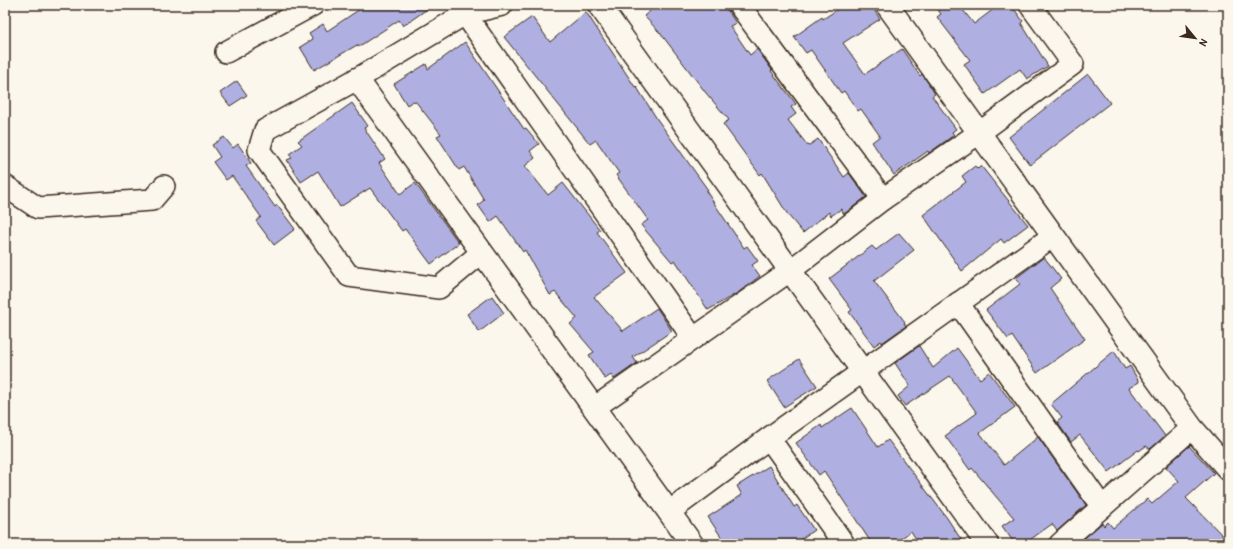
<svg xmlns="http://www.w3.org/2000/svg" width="1233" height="549" font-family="'Patrick Hand',sans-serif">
	<rect width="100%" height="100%" fill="#fbf7ec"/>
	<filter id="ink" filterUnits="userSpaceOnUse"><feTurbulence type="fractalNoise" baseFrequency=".025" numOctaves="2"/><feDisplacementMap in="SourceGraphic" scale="8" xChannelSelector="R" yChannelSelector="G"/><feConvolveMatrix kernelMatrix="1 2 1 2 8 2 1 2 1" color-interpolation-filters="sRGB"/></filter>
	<g filter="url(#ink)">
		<g fill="#afb0e1" stroke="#3b2a1e">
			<path d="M366 5H433L403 26 399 20 358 47 357 45 314 70 300 47 313 39 309 33 323 24 327 31Z"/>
			<path d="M657 5H724L736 23 730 26 750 55 757 49 772 70 771 71 796 104 791 107 796 114 788 120 808 146 818 139 844 177 849 173 866 197 844 214 841 209 831 216 829 212 803 233 788 215 762 173 760 175 723 124 729 120 706 93 661 34 644 16Z"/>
			<path d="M844 5H871L880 19 843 43 865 74 902 49 920 76 922 74 932 89 935 94 932 96 956 129 952 132 954 135 929 153 928 151 894 175 872 142 880 136 861 109 858 111 844 91 841 93 811 50 806 53 794 37 822 17 823 19Z"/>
			<path d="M934 5H959L974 24 999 5H1011L1023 21 1021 23 1048 66 1027 79 1020 69 985 94 964 64 970 60 937 17 941 14Z"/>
			<path d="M586 12 635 87 636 86 657 119 708 190 706 191 744 248 747 246 758 261 752 265 760 276 739 292 708 310 675 260 672 262 641 225 648 220 616 175 619 173 596 140 590 144 504 37 532 17 550 42Z"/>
			<path d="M465 42 524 129 526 128 539 144 530 151 535 158 525 166 548 195 563 183 600 230 597 232 627 273 594 297 623 331 657 308 672 331 633 357 637 363 614 379 611 375 605 379 589 355 594 352 570 324 577 318 555 292 550 295 525 250 523 252 498 216 490 222 478 205 484 200 464 167 459 170 437 136 441 134 416 102 413 101 407 105 394 84 426 64 428 69Z"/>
			<path d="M1088 74 1110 103 1030 165 1009 137Z"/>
			<path d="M237 81 247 95 230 106 220 93Z"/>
			<path d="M352 103 368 126 364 128 385 159 379 163 400 194 415 183 459 243 431 264 405 229 402 231 370 188 340 207 318 171 301 182 287 160 292 158 289 154 302 145 298 141Z"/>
			<path d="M224 137 233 148 238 144 251 163 246 166 275 207 277 205 295 229 274 245 256 221 261 217 232 176 226 180 213 162 220 157 212 145Z"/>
			<path d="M975 166 978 169 981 166 1028 225 1004 243 1001 239 962 271 923 215 966 182 962 176Z"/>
			<path d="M899 233 914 250 874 281 905 322 904 323 906 326 882 343 881 341 874 346 849 312 852 310 829 279 872 246 876 250Z"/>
			<path d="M1044 257 1061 279 1050 288 1085 339 1037 373 1012 336 1008 339 986 310 1020 284 1016 278Z"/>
			<path d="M492 296 504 313 479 332 467 314Z"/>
			<path d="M919 346 933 368 957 348 980 379 989 372 1015 407 980 433 1004 465 1038 437 1086 505 1057 531 1052 524 1024 544H1015L1002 526 1014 518 972 468 970 470 945 436 977 413 950 376 905 406 898 396 910 386 895 363Z"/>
			<path d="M1114 351 1125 369 1130 366 1139 382 1129 388 1165 436 1150 449 1146 446 1139 451 1138 450 1109 472 1080 435 1071 442 1057 422 1062 418 1051 404Z"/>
			<path d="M799 359 817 386 784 407 767 381Z"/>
			<path d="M852 408 878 447 888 440 947 518 964 544H919L911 531 894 544H872L824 471 819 475 796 443 821 425 822 428Z"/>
			<path d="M1189 446 1214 473 1186 498 1228 541V544H1078L1102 523 1104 526 1108 522 1113 528 1147 499 1152 504 1179 481 1166 467Z"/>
			<path d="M769 466 794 507 797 505 814 530 794 544H726L708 517 742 495 737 486Z"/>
		</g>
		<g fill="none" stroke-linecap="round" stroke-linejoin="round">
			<g stroke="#3b2a1e" stroke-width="24">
				<g id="street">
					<path d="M739 5 883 199"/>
					<path d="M465 14 693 338"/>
					<path d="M226 52 313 5"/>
					<path d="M5 186 38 208 152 200 164 186"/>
					<path d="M481 253 439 288 349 276 259 150 265 130 357 79 465 14 502 5"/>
					<path d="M958 303 1102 507"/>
					<path d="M594 408 791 270 883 199 979 133 1073 64 1030 5"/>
					<path d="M769 438 844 544"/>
					<path d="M669 512 769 438 1053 236"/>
					<path d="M1060 544 1192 428"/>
				</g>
			</g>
			<g stroke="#3b2a1e" stroke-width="25">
				<g id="secondary">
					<path d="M599 5 987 544"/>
					<path d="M887 5 1192 428 1228 469"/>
					<path d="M357 79 692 544"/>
				</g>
			</g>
			<use href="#street" stroke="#fbf7ec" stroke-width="21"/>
			<use href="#secondary" stroke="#fbf7ec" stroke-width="22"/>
		</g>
	</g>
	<rect width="1233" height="549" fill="none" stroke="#fbf7ec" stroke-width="20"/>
	<rect x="10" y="10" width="1213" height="529" fill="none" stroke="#3b2a1e" stroke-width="1.5" filter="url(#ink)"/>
	<g transform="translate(1195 38) rotate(119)" stroke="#fbf7ec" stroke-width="3" paint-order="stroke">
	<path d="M0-3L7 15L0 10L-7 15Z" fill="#3b2a1e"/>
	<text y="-6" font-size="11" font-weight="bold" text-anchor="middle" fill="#3b2a1e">N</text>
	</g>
</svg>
